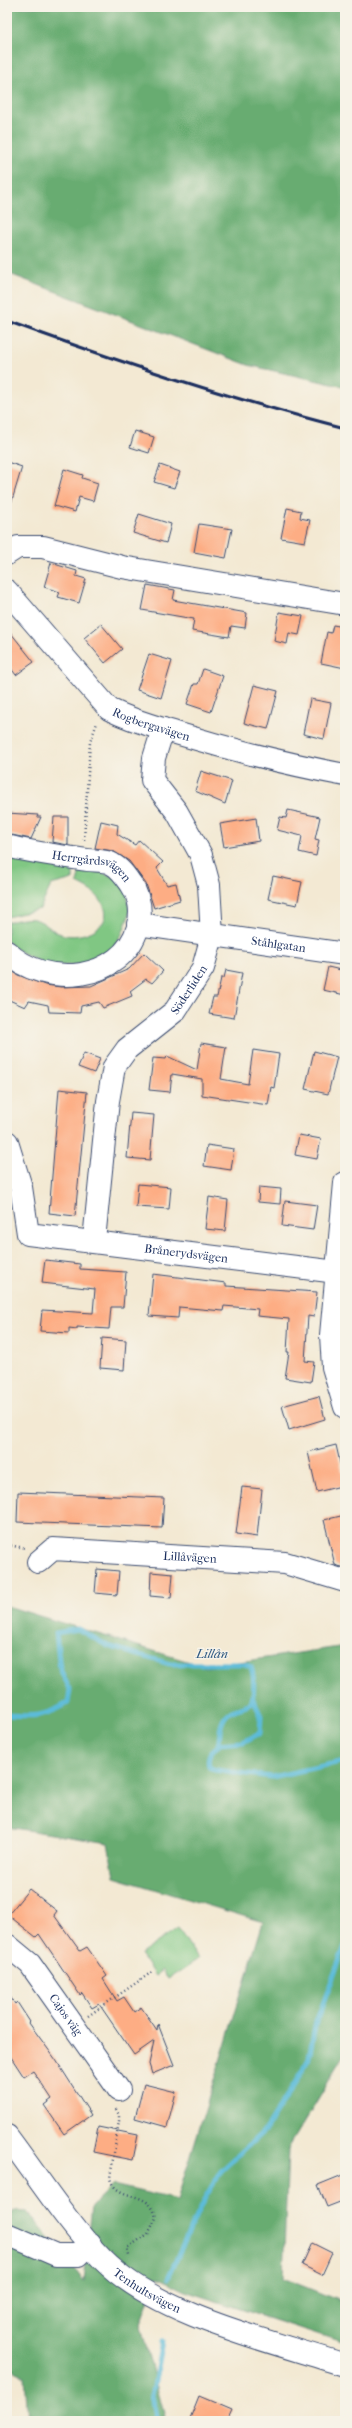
<svg xmlns="http://www.w3.org/2000/svg" width="352" height="2428" font-family="'IM FELL French Canon',serif">
	<rect width="100%" height="100%" fill="#f7f3e8"/>
	<filter id="ink" filterUnits="userSpaceOnUse"><feTurbulence type="fractalNoise" baseFrequency=".025" numOctaves="2"/><feDisplacementMap in="SourceGraphic" scale="8" xChannelSelector="R" yChannelSelector="G"/><feConvolveMatrix kernelMatrix="1 2 1 2 8 2 1 2 1" color-interpolation-filters="sRGB"/></filter>
	<filter id="wash" filterUnits="userSpaceOnUse"><feTurbulence type="fractalNoise" baseFrequency=".012" numOctaves="4" result="noise"/><feDisplacementMap in="SourceGraphic" scale="16" xChannelSelector="R" yChannelSelector="G"/><feGaussianBlur stdDeviation="0.9" result="paint"/><feColorMatrix in="noise" values="0 0 0 0 0 0 0 0 0 0 0 0 0 0 0 0 0 1.4 0 .05"/><feComposite in="paint" operator="in"/></filter>
	<g filter="url(#wash)">
		<rect width="100%" height="100%" fill="#f3e9d3"/>
		<g fill="#80c783" stroke="#4e7b70">
			<path d="M7 854 73 865V879L51 885 40 909 7 917Z"/>
			<path d="M81 866 118 878 126 886 130 913 122 934 110 952 89 964 48 966 14 948 7 940V922C15 921 27 917 34 919 44 921 51 931 61 934 81 941 119 926 101 901 95 892 87 888 77 883Z"/>
			<path d="M178 1928 198 1959 168 1979 163 1970 155 1976 140 1954Z"/>
		</g>
		<g fill="#68ac71" stroke="#426e68">
			<path d="M7 7H345V387L248 365 7 273Z"/>
			<path d="M7 1606 206 1667 345 1646V2054L288 2149 283 2278 345 2303V2343L188 2292 157 2277 140 2324 166 2421H28L25 2376 7 2367V2223L14 2211 28 2212 84 2281 92 2205 113 2185 177 2200 263 1922 114 1877 108 1843 7 1827Z"/>
		</g>
		<g fill="none" stroke-linecap="round" stroke-linejoin="round">
			<g stroke="#5bbbd9" stroke-width="5">
				<path d="M7 1715C33 1717 45 1717 68 1703L70 1689 60 1669 56 1633 78 1629 108 1646 170 1664H245L251 1667C254 1675 256 1698 249 1704 242 1710 232 1707 225 1717 218 1727 221 1735 218 1746 209 1752 207 1757 209 1767L215 1770 272 1777 345 1761"/>
				<path d="M218 1744 243 1742 260 1733 261 1716 253 1699"/>
				<path d="M168 2278 202 2203 221 2171 266 2129 308 2062 316 2022 345 1946"/>
				<path d="M157 2421 152 2396 162 2341"/>
			</g>
		</g>
		<g id="blocks">
			<g fill="#fdad84">
				<path d="M135 431 154 437 149 453 130 447Z"/>
				<path d="M7 462 22 467 10 507 7 506Z"/>
				<path d="M160 465 180 472 174 488 154 482Z"/>
				<path d="M64 469 83 475 82 478 98 483 93 501 79 497 75 512 54 506Z"/>
				<path d="M287 508 301 511 300 518 310 520 305 542 281 538Z"/>
				<path d="M139 514 171 524 166 543 133 533Z"/>
				<path d="M199 524 232 529 226 558 194 552Z"/>
				<path d="M51 563 77 571 76 576 86 579 79 603 58 597 60 592 44 587Z"/>
				<path d="M147 585 175 590 173 600 247 613 245 628 231 626 229 637 192 631 194 619 142 610Z"/>
				<path d="M279 612 303 616 299 635 289 633 287 644 274 641Z"/>
				<path d="M101 624 122 649 105 663 84 638Z"/>
				<path d="M333 625 345 627V668L321 663 327 632 331 633Z"/>
				<path d="M7 628 34 662 16 675 7 663Z"/>
				<path d="M149 654 172 661 161 698 137 690Z"/>
				<path d="M203 669 223 676 211 712 187 704 194 684H198Z"/>
				<path d="M254 685 278 691 268 729 244 723Z"/>
				<path d="M310 699 331 703 324 739 303 734Z"/>
				<path d="M201 771 232 781 225 804 195 791Z"/>
				<path d="M288 810 320 817 315 839 319 840 316 856 299 852 302 836 277 830 280 817 286 818Z"/>
				<path d="M7 813 38 815 37 817H41L31 839 7 834Z"/>
				<path d="M54 817H68V845L52 842Z"/>
				<path d="M256 818 259 841 224 847 220 824Z"/>
				<path d="M101 821 118 825 117 834 135 845 139 840 163 862 157 868 167 885 176 883 180 900 154 908 146 884 129 861 113 851 95 848Z"/>
				<path d="M273 876 302 882 297 905 268 899Z"/>
				<path d="M144 953 163 971 152 983 146 979 130 991 132 996 103 1008 99 1002 81 1006 80 1013 49 1012 48 1005 29 1001 25 1007 7 999V968L18 975 45 985 61 987 91 986 129 969Z"/>
				<path d="M328 967 345 971V995L323 990Z"/>
				<path d="M226 970 242 973 234 1018 209 1014 213 997H217L221 978H224Z"/>
				<path d="M201 1043 226 1047 221 1079 248 1084 253 1050 279 1054 274 1088 271 1087 268 1105 202 1095V1079L172 1074 170 1092 149 1090 153 1058 166 1059 167 1056 197 1070Z"/>
				<path d="M314 1051 337 1057 328 1094 305 1089Z"/>
				<path d="M84 1053 100 1059 94 1073 78 1067Z"/>
				<path d="M59 1089 87 1092 75 1216 49 1213Z"/>
				<path d="M131 1113 154 1115 150 1160 127 1158Z"/>
				<path d="M299 1135 321 1139 317 1159 295 1155Z"/>
				<path d="M207 1145 234 1149 231 1170 204 1166Z"/>
				<path d="M138 1184 171 1187 169 1209 136 1207Z"/>
				<path d="M259 1187 281 1189 280 1204 258 1202Z"/>
				<path d="M209 1197 228 1200 225 1231 205 1229Z"/>
				<path d="M285 1201 317 1205 313 1230 282 1226Z"/>
				<path d="M45 1260 80 1264V1269L126 1272 123 1307H111L109 1329 77 1327V1329L69 1328V1333L40 1331 42 1310 93 1313 95 1289 42 1283Z"/>
				<path d="M153 1274 226 1283V1286L317 1292 314 1317 308 1316 305 1361 314 1362 311 1382 285 1378 289 1352H287L289 1319 257 1316 258 1309 224 1306 223 1311 179 1307 178 1318 149 1316Z"/>
				<path d="M102 1338 126 1340 124 1370 100 1368Z"/>
				<path d="M319 1396 325 1419 289 1430 282 1406Z"/>
				<path d="M336 1445 345 1485 317 1492 308 1452Z"/>
				<path d="M242 1487 262 1489 257 1537 236 1534Z"/>
				<path d="M18 1492 164 1498 162 1528 17 1522Z"/>
				<path d="M345 1515V1568L335 1565 324 1520Z"/>
				<path d="M97 1569 119 1571 117 1595 95 1593Z"/>
				<path d="M151 1572 173 1574 171 1598 150 1596Z"/>
				<path d="M29 1889 57 1911 54 1915 80 1951 87 1947 107 1976 103 1979 117 2001 124 1997 134 2012 141 2007 157 2030 158 2024 174 2065 152 2074 149 2064 154 2041 134 2055 99 2004 92 2008 82 1993 80 1995 39 1934 36 1937 8 1915Z"/>
				<path d="M7 1992 15 2004 17 2002 30 2022 29 2023 56 2060 91 2115 64 2134 44 2105 52 2099 42 2084 33 2071 24 2077 7 2051Z"/>
				<path d="M144 2084 176 2092 167 2127 135 2118Z"/>
				<path d="M98 2127 138 2135 133 2160 93 2152Z"/>
				<path d="M345 2174V2200L327 2207 318 2185Z"/>
				<path d="M312 2243 332 2253 322 2275 302 2265Z"/>
				<path d="M199 2396 232 2410 227 2421H189Z"/>
			</g>
		</g>
	</g>
	<g filter="url(#ink)">
		<use href="#blocks" fill-opacity="0" stroke="#3b4b70" stroke-width="1"/>
		<g fill="none" stroke-linecap="round" stroke-linejoin="round">
			<g stroke="#3b4b70" stroke-width="24">
				<g id="minor">
					<path d="M7 554 18 547H43L122 567 345 604"/>
					<path id="s1" d="M7 591 109 709C130 720 153 726 176 733 232 750 287 764 345 775"/>
					<path id="s2" d="M7 846C33 853 61 856 88 860 95 861 106 860 112 864 120 868 126 877 131 884 140 898 142 911 138 927 122 982 45 989 7 952"/>
					<path id="s3" d="M138 924 345 954"/>
					<path id="s4" d="M7 1142 21 1187 28 1234 345 1273"/>
					<path d="M345 1183 331 1335 333 1367 345 1407"/>
					<path id="s5" d="M94 1240 108 1101 114 1067 127 1049 175 1011 203 968 212 936 209 885 201 855 177 812 152 780 154 758 163 729"/>
					<path id="s6" d="M38 1562 53 1549 285 1563 345 1581"/>
					<path id="s7" d="M7 1945 30 1964 119 2090"/>
					<path id="s8" d="M7 2136C38 2177 67 2223 103 2260 159 2316 271 2341 345 2365"/>
					<path d="M7 2234 56 2255H79L90 2244"/>
				</g>
			</g>
			<g stroke="#3b4b70" stroke-width="2.5" stroke-dasharray="1 3" stroke-linecap="butt">
				<path d="M84 840 90 742 97 723"/>
				<path d="M7 1545 26 1548"/>
				<path d="M88 2016 152 1972"/>
				<path d="M116 2109 119 2115V2121L110 2178C116 2203 151 2188 156 2218L148 2234 127 2248 128 2255"/>
			</g>
			<use href="#minor" stroke="#fff" stroke-width="22"/>
			<path stroke="#1b2f5e" stroke-width="3" d="M7 321C119 362 230 399 345 428"/>
		</g>
	</g>
	<g text-anchor="middle" stroke-width="3" stroke-linejoin="round" paint-order="stroke">
		<g font-size="12" fill="#1b2f5e" stroke="#f7f3e8">
			<text dy="4" stroke="none"><textPath href="#s1" startOffset="201">Rogbergavägen</textPath></text>
			<text dy="4" stroke="none"><textPath href="#s2" startOffset="88">Herrgårdsvägen</textPath></text>
			<text dy="4" stroke="none"><textPath href="#s3" startOffset="142">Ståhlgatan</textPath></text>
			<text dy="4" stroke="none"><textPath href="#s5" startOffset="283">Söderliden</textPath></text>
			<text dy="4" stroke="none"><textPath href="#s4" startOffset="254">Brånerydsvägen</textPath></text>
			<text dy="4" stroke="none"><textPath href="#s6" startOffset="157">Lillåvägen</textPath></text>
			<text dy="4" stroke="none"><textPath href="#s7" startOffset="92">Cajos väg</textPath></text>
			<text dy="4" stroke="none"><textPath href="#s8" startOffset="211">Tenhultsvägen</textPath></text>
		</g>
		<g font-size="13" font-style="italic" fill="#2e5983" stroke="#f7f3e8">
			<text x="212" y="1658">Lillån</text>
		</g>
	</g>
	<rect width="352" height="2428" fill="none" stroke="#f7f3e8" stroke-width="24"/>
</svg>
